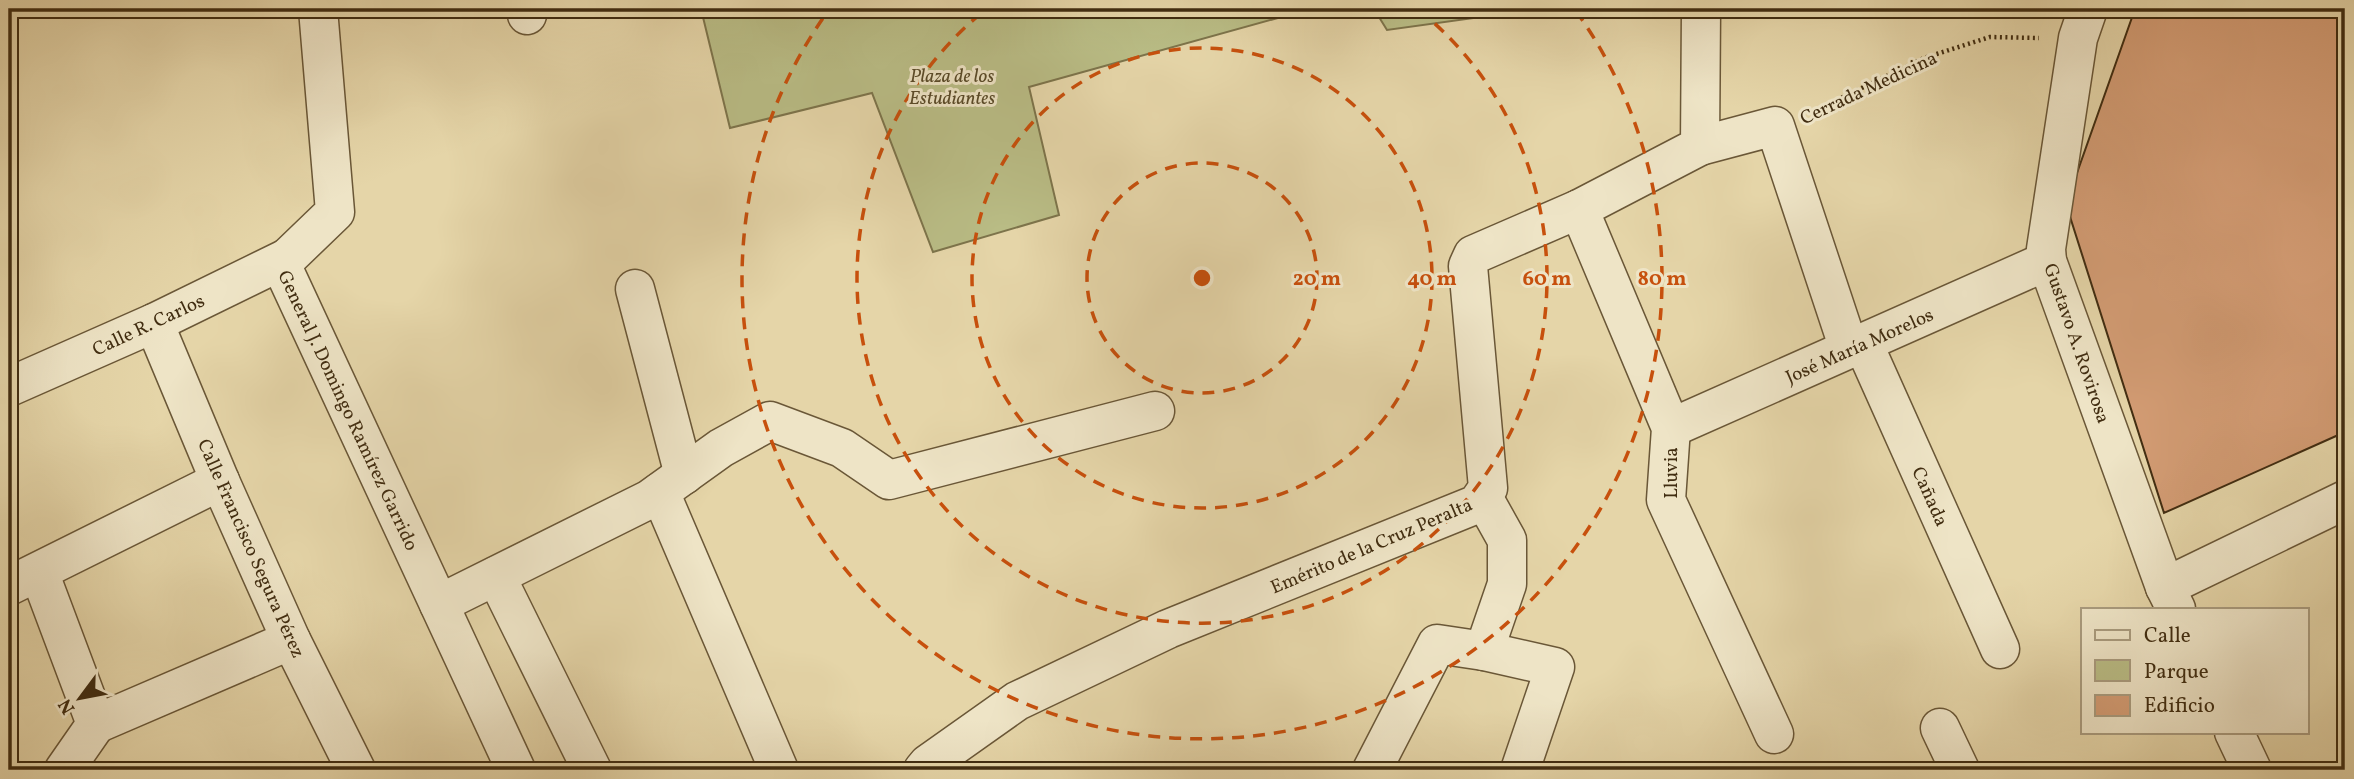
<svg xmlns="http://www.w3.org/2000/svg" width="2354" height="779" font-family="Vollkorn,serif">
	<rect width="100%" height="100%" fill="#e5d5a8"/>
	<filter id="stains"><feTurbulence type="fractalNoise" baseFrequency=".00286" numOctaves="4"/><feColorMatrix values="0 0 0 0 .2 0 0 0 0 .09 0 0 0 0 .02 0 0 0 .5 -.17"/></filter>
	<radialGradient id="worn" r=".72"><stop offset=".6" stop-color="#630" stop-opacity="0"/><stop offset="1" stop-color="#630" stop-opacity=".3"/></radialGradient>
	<g fill="#b9bc85" stroke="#7d744b" stroke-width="2">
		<path d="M701 9H1310L1029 87 1059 215 933 252 872 93 730 128Z"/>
		<path d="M1374 9H1539L1387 30Z"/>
	</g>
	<path fill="#d39c74" stroke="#412d11" stroke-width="2" d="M2135 9H2345V432L2164 513 2066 204Z"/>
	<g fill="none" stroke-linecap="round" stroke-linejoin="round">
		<g stroke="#6a5737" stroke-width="41">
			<g id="minor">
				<path d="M318 9 335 212 281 264 516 770"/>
				<path d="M526 9 527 15"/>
				<path d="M2088 9 2078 38 2046 249 2047 261 2165 587 2176 609"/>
				<path d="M1700 146 1775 126 1849 349"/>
				<path d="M1579 209 1671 428 1666 500 1774 734"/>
				<path d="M635 289 684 475"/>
				<path d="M154 323 220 481 291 640 356 770"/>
				<path d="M1863 343 2000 649"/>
				<path d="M9 387 154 323 287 258"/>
				<path d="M1671 428 2047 261"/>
				<path d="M660 492 779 770"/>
				<path d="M1483 497 1507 540V584L1484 651"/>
				<path d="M39 572 96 724 64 770"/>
				<path d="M496 576 592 770"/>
				<path d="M9 586 220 481"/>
				<path d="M2165 587 2345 500"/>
				<path d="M439 604 650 499 721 448 770 421 842 448 889 480 1155 411"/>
				<path d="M96 724 291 640"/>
				<path d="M1940 728 1960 770"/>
				<path d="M2234 732 2252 770"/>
				<path d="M923 770 928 764 1017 701 1168 629 1477 504 1488 488 1468 266 1473 255 1579 209 1700 146 1701 9"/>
				<path d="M1372 770 1437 644 1484 651 1555 667 1520 770"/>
			</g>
		</g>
		<path stroke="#412d11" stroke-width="4.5" stroke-dasharray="2 3.5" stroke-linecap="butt" d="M1812 112 1924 58 1990 37 2039 38"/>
		<use href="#minor" stroke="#eee4c6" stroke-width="38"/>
	</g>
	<g fill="none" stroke="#c7500d" stroke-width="3.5" stroke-dasharray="12 9">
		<circle cx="1202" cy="278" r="115"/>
		<circle cx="1202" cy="278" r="230"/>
		<path d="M1419 10A345 345 0 1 1 985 10"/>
		<path d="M1576 11A460 460 0 1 1 828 11"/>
	</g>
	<g text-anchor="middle" stroke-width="6" stroke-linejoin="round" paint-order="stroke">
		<g font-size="19" font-style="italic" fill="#594a28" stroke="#eee4c6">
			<text x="952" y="82">Plaza de los<tspan x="952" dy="22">Estudiantes</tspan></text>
		</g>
		<g font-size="19" fill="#412d11" stroke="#eee4c6">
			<text transform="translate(1868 87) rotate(-25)" y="7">Cerrada Medicina</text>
			<text transform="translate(148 324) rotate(-25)" y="7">Calle R. Carlos</text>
			<text transform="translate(2078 343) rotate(71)" y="7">Gustavo A. Rovirosa</text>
			<text transform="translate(1859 345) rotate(-24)" y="7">José María Morelos</text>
			<text transform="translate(349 410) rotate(65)" y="7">General J. Domingo Ramírez Garrido</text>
			<text transform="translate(1670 473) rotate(-90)" y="7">Lluvia</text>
			<text transform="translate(1931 496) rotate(66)" y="7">Cañada</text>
			<text transform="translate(1371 545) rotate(-23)" y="7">Emérito de la Cruz Peralta</text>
			<text transform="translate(252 548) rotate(66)" y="7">Calle Francisco Segura Pérez</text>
		</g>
	</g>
	<circle cx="1202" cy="278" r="10" fill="#c7500d" stroke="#eee4c6" stroke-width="3.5"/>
	<g font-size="21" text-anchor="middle" font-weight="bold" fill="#c7500d" stroke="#eee4c6" stroke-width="6" stroke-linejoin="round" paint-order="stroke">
		<text x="1317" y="285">20 m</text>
		<text x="1432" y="285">40 m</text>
		<text x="1547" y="285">60 m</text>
		<text x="1662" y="285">80 m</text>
	</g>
	<rect width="2354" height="779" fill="none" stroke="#e5d5a8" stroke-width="35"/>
	<rect x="10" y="10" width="2333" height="758" fill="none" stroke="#412d11" stroke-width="3.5"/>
	<rect x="18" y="18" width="2319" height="744" fill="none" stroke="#412d11" stroke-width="2"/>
	<rect x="2081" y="608" width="228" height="126" fill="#eee4c6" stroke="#a99b7e" stroke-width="2"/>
	<rect x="2095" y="630" width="35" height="10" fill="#eee4c6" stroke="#a99b7e" stroke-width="2"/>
	<text x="2144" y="642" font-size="21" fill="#412d11">Calle</text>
	<rect x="2095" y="660" width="35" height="21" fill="#b9bc85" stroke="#a99b7e" stroke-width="2"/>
	<text x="2144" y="678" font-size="21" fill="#412d11">Parque</text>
	<rect x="2095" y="695" width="35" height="21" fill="#d39c74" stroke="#a99b7e" stroke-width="2"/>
	<text x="2144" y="712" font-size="21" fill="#412d11">Edificio</text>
	<g transform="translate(80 698) rotate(238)" stroke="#eee4c6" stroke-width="5" paint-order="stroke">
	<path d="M0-5L12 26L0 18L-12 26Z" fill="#412d11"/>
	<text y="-10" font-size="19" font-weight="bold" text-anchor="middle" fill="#412d11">N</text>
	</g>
	<rect width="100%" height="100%" filter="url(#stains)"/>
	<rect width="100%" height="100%" fill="url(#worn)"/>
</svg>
